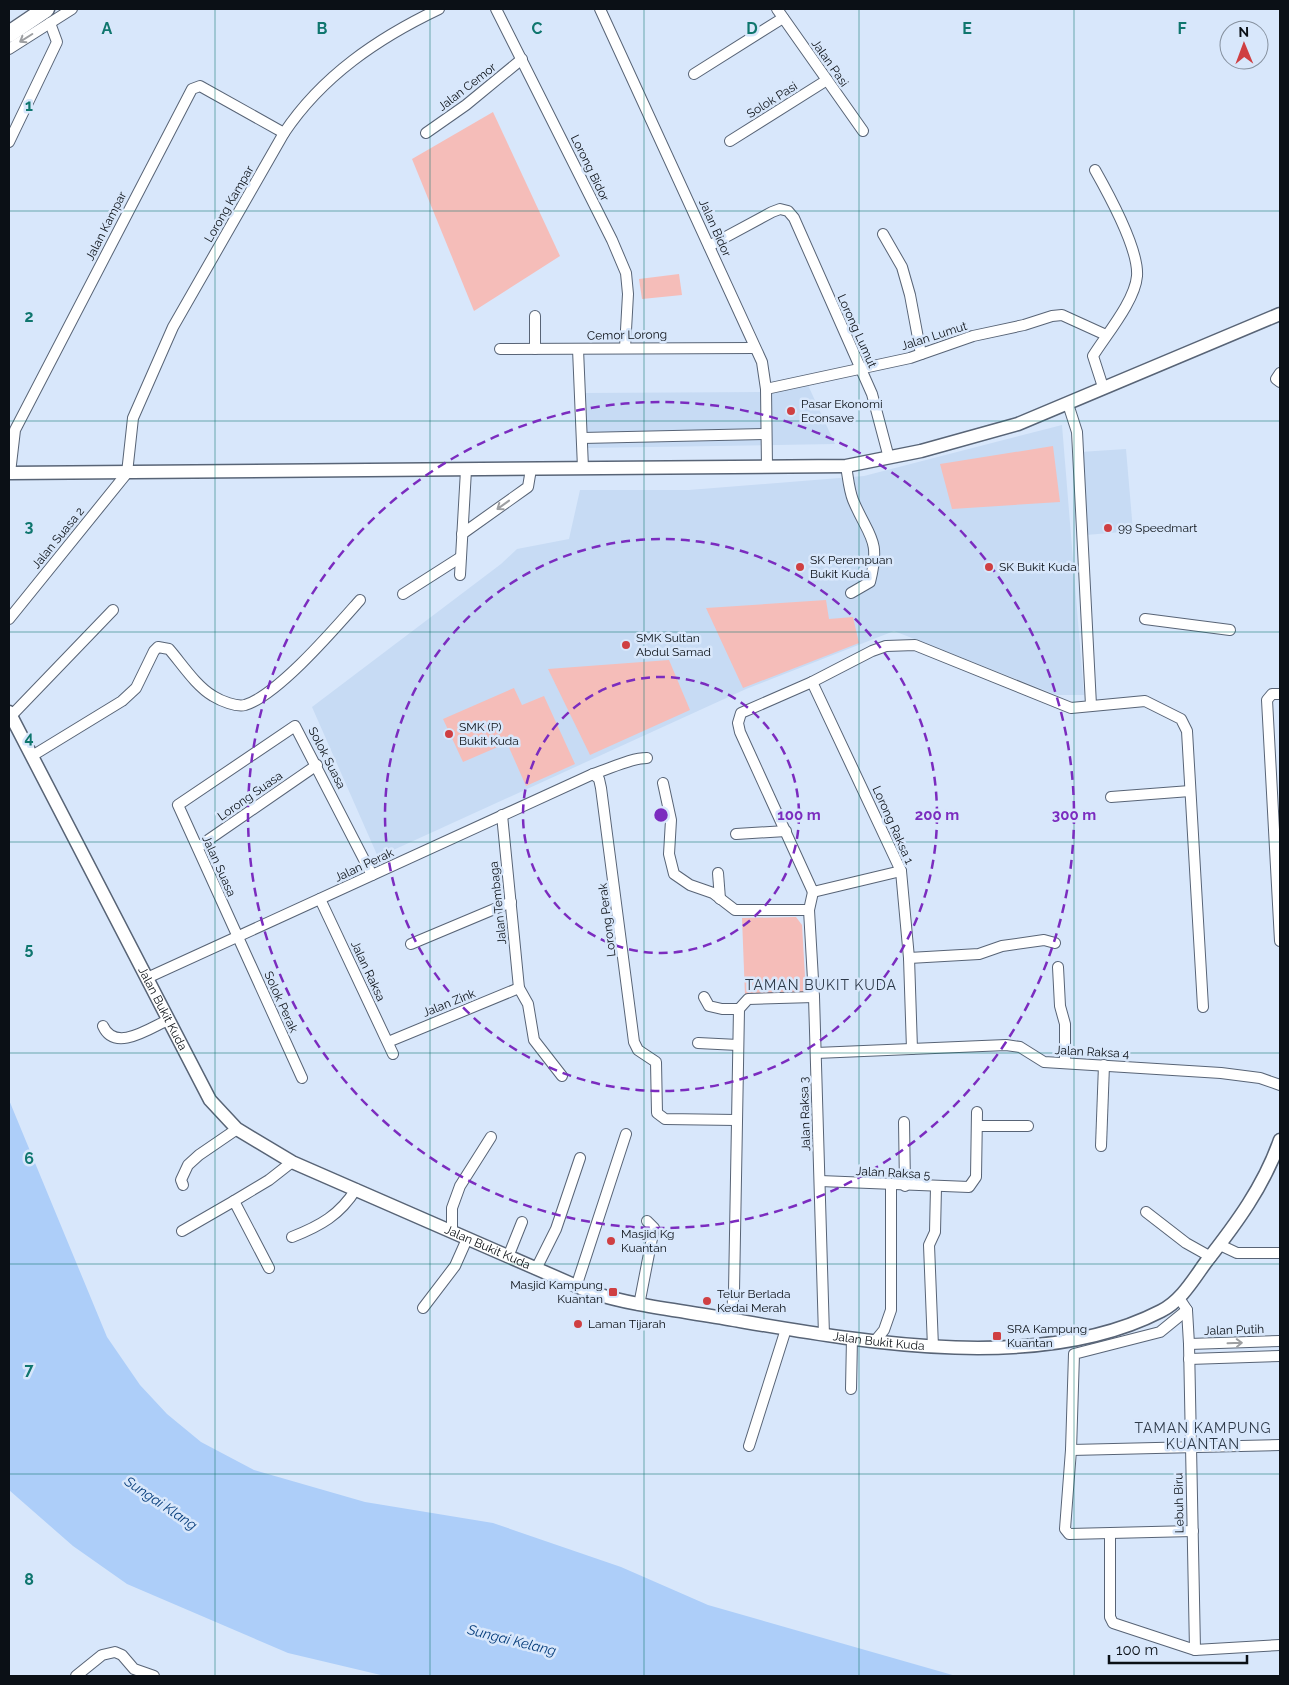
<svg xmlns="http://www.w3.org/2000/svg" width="1289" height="1685" font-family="Raleway,sans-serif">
	<rect width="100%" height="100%" fill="#d8e7fb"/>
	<g fill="#c7dbf4">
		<path d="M807 383 835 444 586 448 583 393 773 392Z"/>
		<path d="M1062 425 1084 695H1057L894 631 746 689 378 857 312 707 501 564 517 549 569 539 580 490H689L864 476Z"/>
		<path d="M1126 449 1133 531 1086 535 1080 452Z"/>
	</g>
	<g fill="#f5bdb9">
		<path d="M493 112 560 256 474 311 412 159Z"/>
		<path d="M679 274 682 295 642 299 639 279Z"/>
		<path d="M1053 446 1060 502 952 509 940 464Z"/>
		<path d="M826 600 829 619 853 617 859 643 743 688 706 608Z"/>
		<path d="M669 660 690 710 590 755 548 669Z"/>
		<path d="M514 688 522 705 544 696 575 764 526 786 507 743 463 762 443 719Z"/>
		<path d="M796 917 802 925 806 994 745 996 742 918Z"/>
	</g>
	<path fill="#adcef9" d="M9 1100 107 1337 140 1385 167 1414 201 1442 254 1470 365 1502 493 1523 621 1567 708 1605 956 1676H385L288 1653 127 1584 73 1546 9 1490Z"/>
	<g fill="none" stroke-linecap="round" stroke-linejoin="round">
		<g stroke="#586476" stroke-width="12">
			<g id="minor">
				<path d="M496 9 612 240 626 273 628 294 625 348"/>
				<path d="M600 9 762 362 766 389 767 467"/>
				<path d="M777 9 863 131"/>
				<path d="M9 49 72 9"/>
				<path d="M694 74 783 18"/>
				<path d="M426 133 466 105 522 59"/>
				<path d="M730 141 827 80"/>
				<path d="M9 142 57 42 50 23"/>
				<path d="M1095 170C1108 193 1139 250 1137 276 1135 301 1106 335 1093 356L1103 387"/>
				<path d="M883 234 902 267 910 295 921 354"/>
				<path d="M709 246 772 212 780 209 788 211 794 218 872 394 889 458"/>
				<path d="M500 349 755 348"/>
				<path d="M535 349V316"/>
				<path d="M578 349 583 468"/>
				<path d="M1280 373 1276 379 1280 382"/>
				<path d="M766 389 910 358 973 336 1024 325 1052 316 1062 315 1106 335"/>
				<path d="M1068 404 1077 432 1091 705"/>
				<path d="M582 438 766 434"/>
				<path d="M846 466C848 477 849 490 853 500 869 538 881 538 870 582L851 593"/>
				<path d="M10 473 15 430 192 89 200 86 284 133"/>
				<path d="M462 534 528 487 531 469"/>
				<path d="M460 575 466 470"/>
				<path d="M403 594 461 557"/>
				<path d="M9 619 127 473 133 418 173 327 284 133C322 76 378 38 439 9"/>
				<path d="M1145 619 1230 630"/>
				<path d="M812 682 901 871 909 958 912 1049"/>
				<path d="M1280 694H1272L1267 700 1280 941"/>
				<path d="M11 716 113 610"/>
				<path d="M32 756 122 701 136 688 154 651 158 647 169 649C182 664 196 686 213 696 221 701 236 707 245 705 278 695 336 627 360 600"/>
				<path d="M593 774 599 779 601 788 634 1042 638 1050 656 1062 657 1113 665 1119 736 1120"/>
				<path d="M663 783 671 820 669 854 674 874 690 885 713 893 735 910H809"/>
				<path d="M1111 797 1190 791"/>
				<path d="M502 815 519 988 528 1004 534 1040 562 1076"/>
				<path d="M736 834 786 831"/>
				<path d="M198 847 317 765"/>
				<path d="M901 871 813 892 740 732 738 723 741 713 812 682 872 651 886 646 915 645 1071 708 1145 701 1181 719 1187 731 1203 1007"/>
				<path d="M718 873 720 899"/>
				<path d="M813 892 809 910 814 997 824 1335"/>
				<path d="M320 899 393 1054"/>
				<path d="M411 944 511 902"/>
				<path d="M909 958 979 954 1002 946 1044 940 1055 943"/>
				<path d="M1058 967 1060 1006 1065 1024V1063"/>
				<path d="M147 978 593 774C610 769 630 758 647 758"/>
				<path d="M704 997 709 1006 722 1009H739"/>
				<path d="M103 1026C115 1053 150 1028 168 1020"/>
				<path d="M388 1042 519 988"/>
				<path d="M698 1043 738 1045"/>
				<path d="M816 1053 1006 1045 1020 1047 1044 1062 1221 1073 1260 1078 1280 1085"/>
				<path d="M302 1078 178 805 295 726 372 875"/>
				<path d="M904 1122 905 1186"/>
				<path d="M978 1126H1028"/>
				<path d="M1101 1146 1104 1065"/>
				<path d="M820 1181 969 1187 976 1177 977 1112"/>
				<path d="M183 1185 181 1180 188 1165 199 1155 237 1129"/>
				<path d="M234 1201 269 1180 292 1162"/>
				<path d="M1146 1212 1186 1243 1211 1257"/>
				<path d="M182 1231 234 1201 269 1268"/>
				<path d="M452 1232V1208L460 1186 491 1137"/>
				<path d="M292 1237C320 1226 340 1215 356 1189"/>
				<path d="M1220 1245 1237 1253H1280"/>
				<path d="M508 1257 522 1222"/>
				<path d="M536 1269 556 1229 580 1158"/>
				<path d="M576 1287 626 1134"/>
				<path d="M1179 1298 1187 1310 1189 1344 1195 1650"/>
				<path d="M639 1305 654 1228 647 1221"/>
				<path d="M423 1308 455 1266 467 1239"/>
				<path d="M1187 1310 1160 1332 1074 1354 1071 1450 1065 1529 1069 1534 1193 1531"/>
				<path d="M731 1319 734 1291 739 1009 748 999 814 997"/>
				<path d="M875 1341 884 1330 891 1310V1185"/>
				<path d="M1189 1344 1280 1341"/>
				<path d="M933 1347 929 1245 935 1232 936 1187"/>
				<path d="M1189 1359 1280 1356"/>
				<path d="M851 1389 852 1338"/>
				<path d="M749 1446 786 1329"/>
				<path d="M1071 1450 1280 1445"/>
				<path d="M1110 1534V1617L1113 1623 1195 1650 1280 1645"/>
				<path d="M76 1676 102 1655 115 1652 122 1655 134 1669 154 1676"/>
			</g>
		</g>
		<g stroke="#586476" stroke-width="15">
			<g id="tertiary">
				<path d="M9 473 846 466 921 451 1018 424 1280 314"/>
				<path id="s1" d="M9 712 210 1100 237 1129 292 1162 590 1292C637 1307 686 1311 734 1320 863 1342 1039 1374 1161 1311 1181 1301 1193 1280 1206 1262 1236 1224 1264 1186 1280 1140"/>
			</g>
		</g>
		<g stroke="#586476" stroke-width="19">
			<path id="trunk" d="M9 34 46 9"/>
		</g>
		<use href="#minor" stroke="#fff" stroke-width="10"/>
		<use href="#tertiary" stroke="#fff" stroke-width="12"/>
		<use href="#trunk" stroke="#fff" stroke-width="16"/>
	</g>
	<defs><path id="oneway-shaft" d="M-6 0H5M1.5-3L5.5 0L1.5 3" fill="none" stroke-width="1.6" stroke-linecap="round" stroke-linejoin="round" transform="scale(1.25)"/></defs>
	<g stroke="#9d9fa2">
		<use href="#oneway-shaft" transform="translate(26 38) rotate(148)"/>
		<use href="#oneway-shaft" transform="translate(503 505) rotate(144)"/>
		<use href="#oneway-shaft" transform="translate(1235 1343) rotate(-2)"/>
	</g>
	<path fill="none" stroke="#0f766e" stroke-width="1" stroke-opacity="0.55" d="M215 9V1676M430 9V1676M644 9V1676M859 9V1676M1074 9V1676M9 211H1280M9 421H1280M9 632H1280M9 842H1280M9 1053H1280M9 1264H1280M9 1474H1280"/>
	<g fill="none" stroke="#7b2cbf" stroke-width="2.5" stroke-dasharray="9 6">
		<circle cx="661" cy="815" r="138"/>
		<circle cx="661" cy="815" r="276"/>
		<circle cx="661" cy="815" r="413"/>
	</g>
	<g fill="#cf3f42" stroke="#d8e7fb" stroke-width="2">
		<circle cx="791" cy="411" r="5"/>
		<circle cx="1108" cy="528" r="5"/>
		<circle cx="800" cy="567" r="5"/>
		<circle cx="989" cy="567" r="5"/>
		<circle cx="626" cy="645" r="5"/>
		<circle cx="449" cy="734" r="5"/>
		<circle cx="611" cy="1241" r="5"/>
		<rect x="608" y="1287" width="10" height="10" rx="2.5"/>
		<circle cx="707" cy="1301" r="5"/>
		<circle cx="578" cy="1324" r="5"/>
		<rect x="992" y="1331" width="10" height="10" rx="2.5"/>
	</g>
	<g text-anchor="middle" stroke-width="5" stroke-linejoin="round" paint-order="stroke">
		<g font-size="12" fill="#0b1016" stroke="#d8e7fb">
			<text transform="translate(830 63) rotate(55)" y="4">Jalan Pasi</text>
			<text transform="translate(467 87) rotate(-38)" y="4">Jalan Cemor</text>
			<text transform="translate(772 100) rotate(-32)" y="4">Solok Pasi</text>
			<text transform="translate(590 168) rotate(64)" y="4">Lorong Bidor</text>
			<text transform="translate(229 204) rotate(-60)" y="4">Lorong Kampar</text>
			<text transform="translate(106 226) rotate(-63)" y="4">Jalan Kampar</text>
			<text transform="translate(715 228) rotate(66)" y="4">Jalan Bidor</text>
			<text transform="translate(857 331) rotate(66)" y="4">Lorong Lumut</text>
			<text transform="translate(627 335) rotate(-1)" y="4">Cemor Lorong</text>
			<text transform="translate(934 336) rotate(-18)" y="4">Jalan Lumut</text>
			<text transform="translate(58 538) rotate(-51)" y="4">Jalan Suasa 2</text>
			<text transform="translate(327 758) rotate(63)" y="4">Solok Suasa</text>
			<text transform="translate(250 796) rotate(-35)" y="4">Lorong Suasa</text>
			<text transform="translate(893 825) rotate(66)" y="4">Lorong Raksa 1</text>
			<text transform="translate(364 865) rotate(-25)" y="4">Jalan Perak</text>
			<text transform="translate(219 866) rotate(66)" y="4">Jalan Suasa</text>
			<text transform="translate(498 903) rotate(-96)" y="4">Jalan Tembaga</text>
			<text transform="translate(607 920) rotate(-97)" y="4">Lorong Perak</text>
			<text transform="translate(368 971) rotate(65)" y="4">Jalan Raksa</text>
			<text transform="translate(281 1002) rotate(66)" y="4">Solok Perak</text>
			<text transform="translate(449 1003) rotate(-22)" y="4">Jalan Zink</text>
			<text dy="4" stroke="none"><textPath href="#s1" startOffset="334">Jalan Bukit Kuda</textPath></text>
			<text transform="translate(1092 1052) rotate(3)" y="4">Jalan Raksa 4</text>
			<text transform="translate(805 1114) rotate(-92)" y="4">Jalan Raksa 3</text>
			<text transform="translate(893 1173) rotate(3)" y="4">Jalan Raksa 5</text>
			<text dy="4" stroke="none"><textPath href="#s1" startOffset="754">Jalan Bukit Kuda</textPath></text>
			<text transform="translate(1234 1330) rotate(-2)" y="4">Jalan Putih</text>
			<text dy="4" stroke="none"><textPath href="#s1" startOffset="1159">Jalan Bukit Kuda</textPath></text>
			<text transform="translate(1179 1503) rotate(-91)" y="4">Lebuh Biru</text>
		</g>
		<g font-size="12" fill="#0b1016" stroke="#d8e7fb" text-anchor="start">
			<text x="801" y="408">Pasar Ekonomi<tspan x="801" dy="14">Econsave</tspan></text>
			<text x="1118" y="532">99 Speedmart</text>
			<text x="810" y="564">SK Perempuan<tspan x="810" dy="14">Bukit Kuda</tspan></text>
			<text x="999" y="571">SK Bukit Kuda</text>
			<text x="636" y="642">SMK Sultan<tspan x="636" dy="14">Abdul Samad</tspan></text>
			<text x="459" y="731">SMK (P)<tspan x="459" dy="14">Bukit Kuda</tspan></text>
			<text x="621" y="1238">Masjid Kg<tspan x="621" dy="14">Kuantan</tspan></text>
			<text x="603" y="1289" text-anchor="end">Masjid Kampung<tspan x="603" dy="14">Kuantan</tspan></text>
			<text x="717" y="1298">Telur Berlada<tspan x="717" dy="14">Kedai Merah</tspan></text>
			<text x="588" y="1328">Laman Tijarah</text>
			<text x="1007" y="1333">SRA Kampung<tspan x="1007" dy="14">Kuantan</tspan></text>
		</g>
		<g font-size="14" letter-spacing="1" fill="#2c3847" stroke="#d8e7fb">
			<text x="821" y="990">TAMAN BUKIT KUDA</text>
			<text x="1203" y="1433">TAMAN KAMPUNG<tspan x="1203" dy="16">KUANTAN</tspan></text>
		</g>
		<g font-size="14" font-style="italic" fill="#063d7b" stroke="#d8e7fb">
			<text transform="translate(161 1503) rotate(34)" y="5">Sungai Klang</text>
			<text transform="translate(512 1640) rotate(14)" y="5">Sungai Kelang</text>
		</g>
	</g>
	<g font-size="16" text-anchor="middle" font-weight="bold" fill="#0f766e" stroke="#d8e7fb" stroke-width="5" stroke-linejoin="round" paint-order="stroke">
		<text x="107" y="34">A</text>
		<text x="322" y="34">B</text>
		<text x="537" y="34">C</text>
		<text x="752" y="34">D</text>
		<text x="967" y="34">E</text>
		<text x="1182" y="34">F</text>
		<text x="29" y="111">1</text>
		<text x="29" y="322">2</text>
		<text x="29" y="532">3</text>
		<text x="29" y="743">4</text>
		<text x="29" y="954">5</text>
		<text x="29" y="1164">6</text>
		<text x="29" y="1375">7</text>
		<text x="29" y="1585">8</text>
	</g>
	<circle cx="661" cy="815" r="8" fill="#7b2cbf" stroke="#d8e7fb" stroke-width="2.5"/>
	<g font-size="15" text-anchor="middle" font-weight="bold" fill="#7b2cbf" stroke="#d8e7fb" stroke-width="5" stroke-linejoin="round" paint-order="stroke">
		<text x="799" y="820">100 m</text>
		<text x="937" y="820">200 m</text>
		<text x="1074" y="820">300 m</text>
	</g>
	<rect width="1289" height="1685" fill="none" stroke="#0b1016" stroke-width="20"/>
	<g transform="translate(1244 45) rotate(359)"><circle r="24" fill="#d8e7fb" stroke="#86919f"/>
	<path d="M0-4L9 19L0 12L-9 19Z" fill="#cf3f42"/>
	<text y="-8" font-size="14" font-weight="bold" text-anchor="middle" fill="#0b1016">N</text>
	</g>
	<path d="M1109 1655v8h138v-8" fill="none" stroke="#0b1016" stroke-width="2.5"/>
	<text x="1116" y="1655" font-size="15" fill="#0b1016" stroke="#d8e7fb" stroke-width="4" paint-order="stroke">100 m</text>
</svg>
